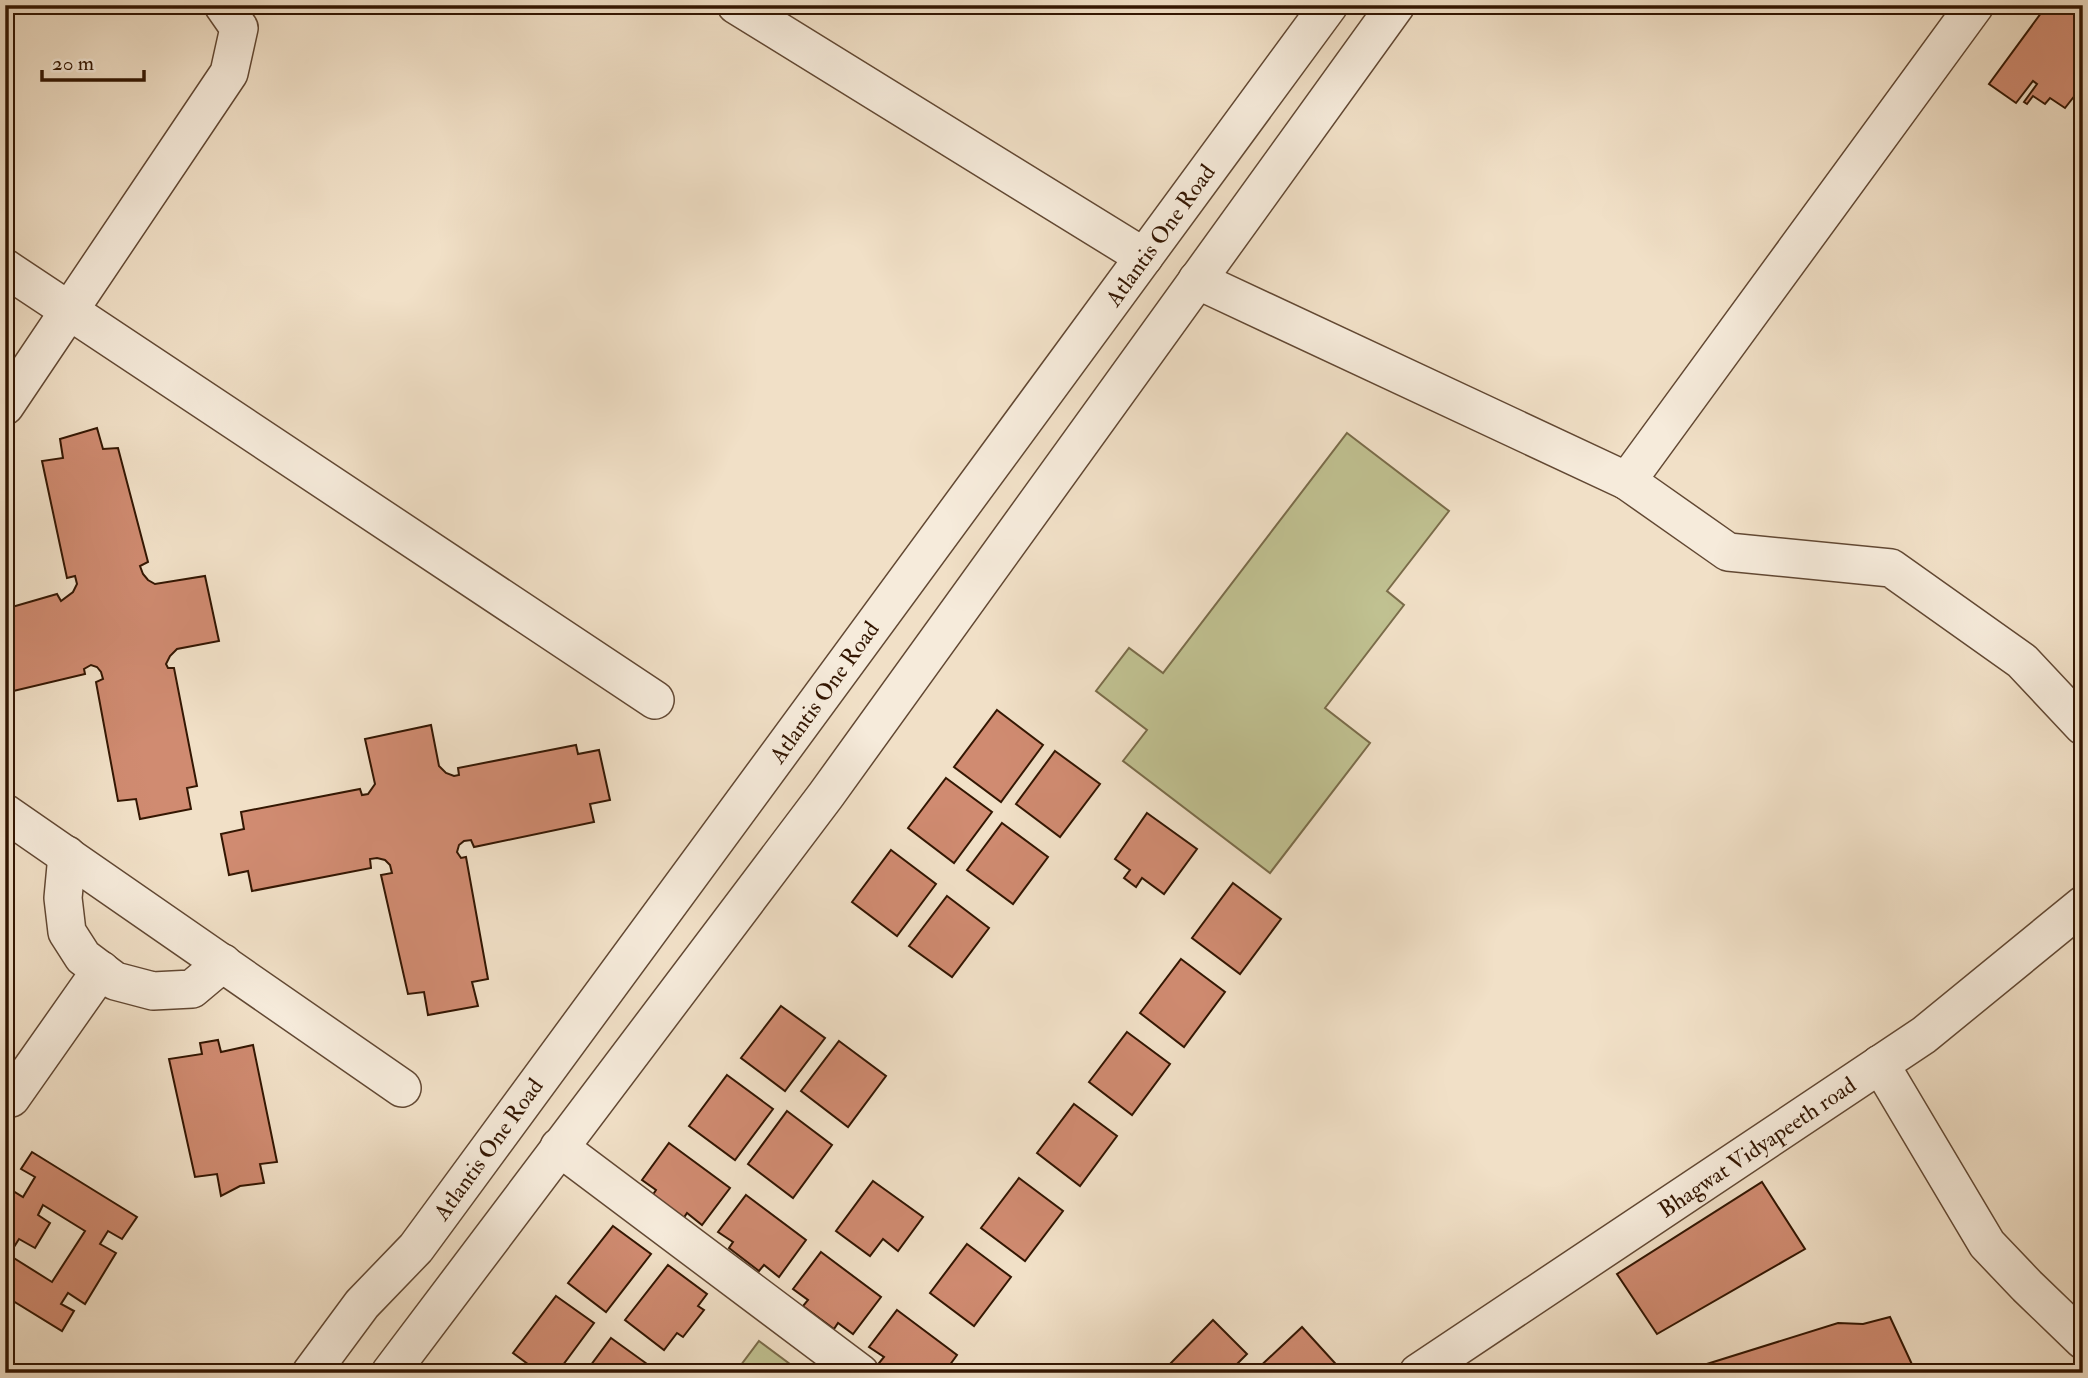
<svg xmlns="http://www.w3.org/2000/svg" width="2088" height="1378" font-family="'IM FELL Double Pica',serif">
	<rect width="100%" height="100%" fill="#f1e0c7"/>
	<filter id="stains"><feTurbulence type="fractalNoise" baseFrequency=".00286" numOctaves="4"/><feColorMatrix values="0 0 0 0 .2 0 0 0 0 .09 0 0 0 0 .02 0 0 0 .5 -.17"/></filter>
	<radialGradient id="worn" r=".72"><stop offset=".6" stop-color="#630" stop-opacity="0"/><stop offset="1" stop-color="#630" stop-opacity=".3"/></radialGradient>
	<g fill="#c0c191" stroke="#7a6c4a" stroke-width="2">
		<path d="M1347 433 1449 511 1387 591 1404 605 1325 708 1370 743 1270 873 1123 761 1147 730 1096 691 1129 648 1163 673Z"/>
		<path d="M759 1341 802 1373H735Z"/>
	</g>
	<g fill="#d08b71" stroke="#331602" stroke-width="2" fill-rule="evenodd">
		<path d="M2047 5H2083V85L2065 108 2050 98 2045 104 2033 96 2027 104 2024 102 2037 84 2033 81 2016 103 1989 84Z"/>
		<path d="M97 428 103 449 118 448 148 562 140 566 143 574 148 580 155 584 205 576 219 641 177 649 170 656 166 664 168 668H174L197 786 187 788 191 809 140 819 136 799 118 801 96 682 103 679 101 672 97 667 91 665 84 669 85 674 5 693V609L57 594 61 601 73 592 77 584 75 576 67 578 42 461 63 458 60 439Z"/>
		<path d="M997 710 1043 745 1001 802 954 767Z"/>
		<path d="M431 725 439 766 446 773 454 776 459 775 458 768 576 745 578 754 599 750 610 800 590 804 594 822 474 847 471 840 464 841 459 845 457 852 461 858 466 857 488 979 472 982 478 1006 428 1015 424 992 408 994 381 875 392 873 390 865 385 860 377 858 370 859 371 868 252 891 248 871 229 875 221 834 244 829 241 812 360 789 362 795 368 794 375 784 365 739Z"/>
		<path d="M1055 751 1100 784 1060 837 1016 804Z"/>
		<path d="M946 778 992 812 954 863 908 828Z"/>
		<path d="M1147 813 1197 849 1164 894 1142 878 1136 887 1124 878 1130 870 1115 859Z"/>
		<path d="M1002 823 1048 857 1013 904 967 870Z"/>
		<path d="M891 850 936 884 897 936 852 902Z"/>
		<path d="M1233 883 1281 919 1240 974 1192 938Z"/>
		<path d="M947 896 989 928 952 977 909 946Z"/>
		<path d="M1181 959 1225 992 1184 1047 1140 1013Z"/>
		<path d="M781 1006 825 1038 785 1091 741 1058Z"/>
		<path d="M1127 1032 1170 1064 1132 1115 1089 1082Z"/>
		<path d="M218 1040 221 1052 253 1045 277 1162 260 1164 264 1183 240 1186 221 1196 217 1174 195 1177 169 1059 202 1054 200 1043Z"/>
		<path d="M839 1041 886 1076 848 1127 801 1091Z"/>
		<path d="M727 1075 773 1109 735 1160 689 1126Z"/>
		<path d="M1074 1104 1117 1136 1080 1186 1037 1153Z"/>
		<path d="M787 1111 832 1145 793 1198 748 1164Z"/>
		<path d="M669 1143 730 1188 702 1225 687 1213 683 1219 652 1196 656 1190 642 1180Z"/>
		<path d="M32 1152 137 1217 122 1239 108 1231 100 1244 116 1253 85 1304 68 1293 61 1304 74 1311 62 1331 5 1296V1186L23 1197 35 1177 21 1169ZM43 1205 85 1231 52 1282 9 1255 19 1239 35 1248 50 1223 38 1215Z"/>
		<path d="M1019 1178 1063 1211 1025 1261 981 1228Z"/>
		<path d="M873 1181 923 1217 898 1251 883 1239 870 1256 836 1231Z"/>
		<path d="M1762 1182 1805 1249 1657 1334 1617 1274Z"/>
		<path d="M746 1195 806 1240 779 1277 764 1265 759 1271 729 1248 733 1242 718 1232Z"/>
		<path d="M613 1226 651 1254 606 1312 568 1283Z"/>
		<path d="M967 1244 1011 1277 974 1326 930 1293Z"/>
		<path d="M821 1252 881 1297 853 1334 838 1323 834 1329 803 1306 808 1300 793 1289Z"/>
		<path d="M668 1265 707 1294 698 1306 704 1310 683 1337 677 1333 664 1350 625 1320Z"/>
		<path d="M556 1296 594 1323 557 1373H540L513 1353Z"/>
		<path d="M897 1310 957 1355 944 1373H892L879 1363 884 1357 869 1347Z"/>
		<path d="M1890 1317 1916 1373H1678L1838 1323 1863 1324Z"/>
		<path d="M1213 1320 1247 1354 1228 1373H1173L1167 1367Z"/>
		<path d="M1302 1327 1344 1373H1253Z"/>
		<path d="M611 1338 654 1369 652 1373H585Z"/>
	</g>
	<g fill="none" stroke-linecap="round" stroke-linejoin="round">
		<g stroke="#624833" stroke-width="40">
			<g id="minor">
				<path d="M736 5 1144 257"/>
				<path d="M5 268 655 700"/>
				<path d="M1197 280 1627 481 1975 5"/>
				<path d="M5 406 229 73 239 28 223 5"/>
				<path d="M1627 481 1728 552 1891 568 2022 661 2083 726"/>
				<path d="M5 813 402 1088"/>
				<path d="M67 855 63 898 67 932 83 957 115 981 153 991 192 989 223 963"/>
				<path d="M1880 1064 1987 1244 2027 1286 2083 1340"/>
				<path d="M11 1098 101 970"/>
				<path d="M559 1147 860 1373"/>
				<path d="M311 1373 362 1304 416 1248 1329 5"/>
				<path d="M390 1373 826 795 1396 5"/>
				<path d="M1418 1373 1924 1035 2083 905"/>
			</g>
		</g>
		<use href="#minor" stroke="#f6ebdb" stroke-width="37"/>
	</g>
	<g text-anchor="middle" stroke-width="5" stroke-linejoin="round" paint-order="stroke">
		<g font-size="23" fill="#331602" stroke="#f6ebdb">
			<text transform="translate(1160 235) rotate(-54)" y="8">Atlantis One Road</text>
			<text transform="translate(824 692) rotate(-54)" y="8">Atlantis One Road</text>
			<text transform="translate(1757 1147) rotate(-34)" y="8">Bhagwat Vidyapeeth road</text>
			<text transform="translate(488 1149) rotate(-54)" y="8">Atlantis One Road</text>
		</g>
	</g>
	<rect width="2088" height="1378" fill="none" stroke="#f1e0c7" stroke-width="28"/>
	<rect x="7" y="7" width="2074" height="1364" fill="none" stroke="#331602" stroke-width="3.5"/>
	<rect x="14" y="14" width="2060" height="1350" fill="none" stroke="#331602" stroke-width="2"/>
	<path d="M42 70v10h102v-10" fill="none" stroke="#331602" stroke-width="3.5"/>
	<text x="52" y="70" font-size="21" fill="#331602" stroke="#f6ebdb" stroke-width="5" paint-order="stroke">20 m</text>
	<rect width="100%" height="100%" filter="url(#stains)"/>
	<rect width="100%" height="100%" fill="url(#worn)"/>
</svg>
